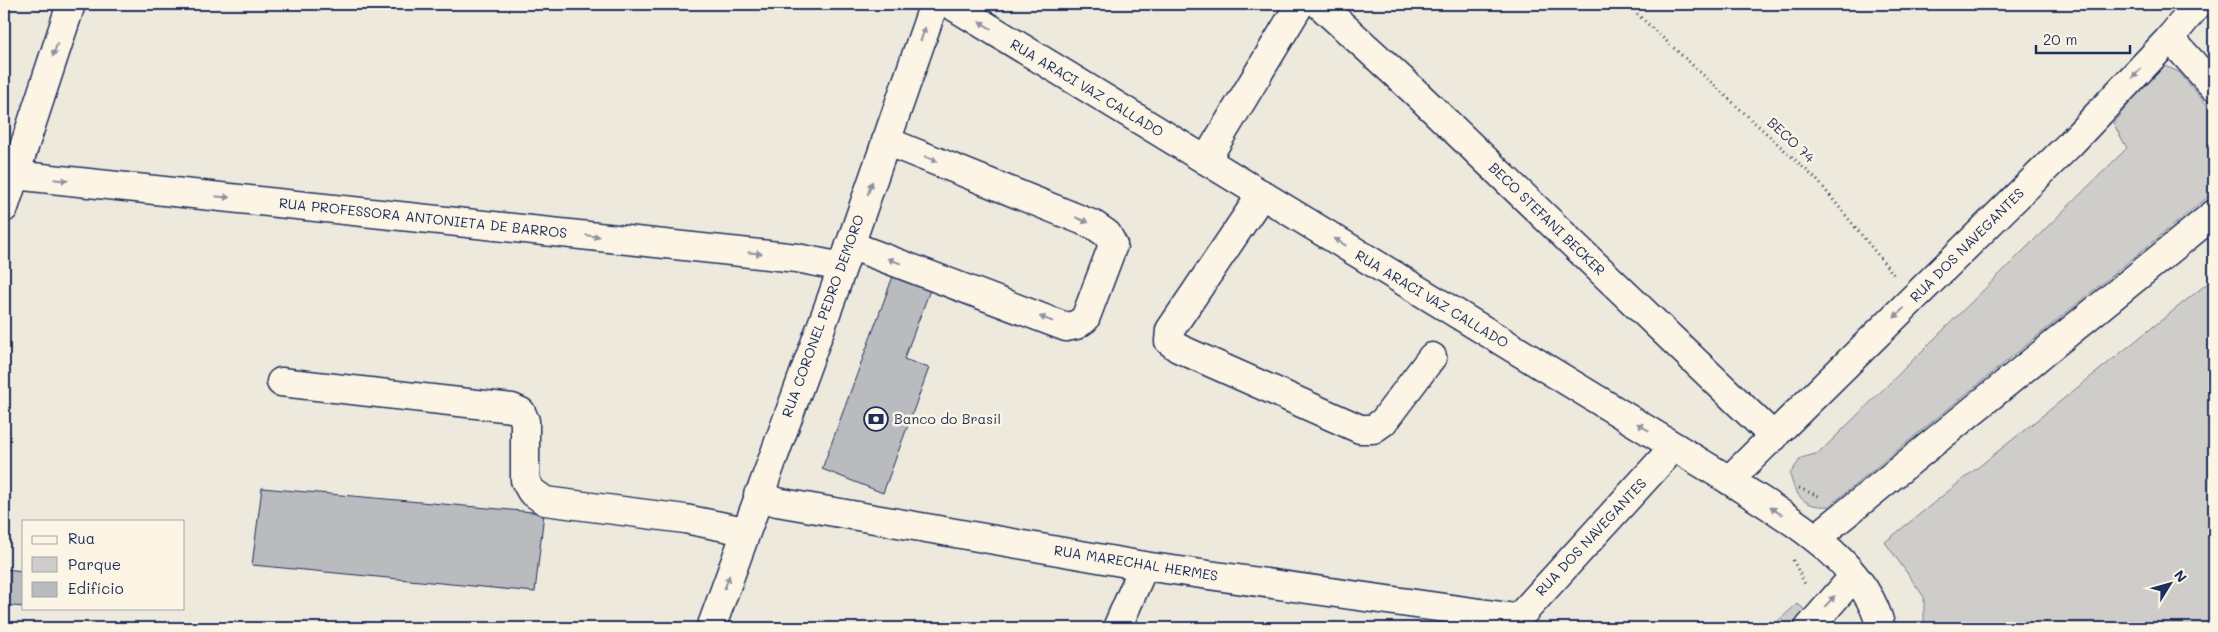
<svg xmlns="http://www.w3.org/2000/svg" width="2218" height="632" font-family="Mali,sans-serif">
	<rect width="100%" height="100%" fill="#eee9dd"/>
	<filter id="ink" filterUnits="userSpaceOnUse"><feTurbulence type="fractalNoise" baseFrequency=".02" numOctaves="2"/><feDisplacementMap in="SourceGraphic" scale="10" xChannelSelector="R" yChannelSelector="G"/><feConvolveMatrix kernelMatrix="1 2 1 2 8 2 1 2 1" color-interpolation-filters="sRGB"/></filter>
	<g filter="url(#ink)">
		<g fill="#cfcdca" stroke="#757e94">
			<path d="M2165 66 2179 72 2214 113V192L1829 506C1804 508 1795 496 1790 474L1801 458 1819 453 2127 148 2113 123 2157 69Z"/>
			<path d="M2214 278V625L2203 628H1924V597L1885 542Z"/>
			<path d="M1797 604 1803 608 1805 616 1794 628H1770Z"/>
		</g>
		<g fill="#babbbe" stroke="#1b2f5e">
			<path d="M896 268 933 282 904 359 929 368 883 493 822 469Z"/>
			<path d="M262 488 544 513 535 592 252 565Z"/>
			<path d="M4 569 24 571V607L4 605Z"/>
		</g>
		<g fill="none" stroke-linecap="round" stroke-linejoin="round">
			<g stroke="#1b2f5e" stroke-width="31">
				<g id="minor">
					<path d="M1319 4 1414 91 1774 437"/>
					<path d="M2170 38 2214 87"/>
					<path d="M1206 160 1300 4"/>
					<path d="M4 174 797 258 842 267"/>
					<path d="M1262 194 1170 330 1169 341 1178 348 1360 429H1373L1383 422 1432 357"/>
					<path d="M850 245 1066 327 1076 325 1085 319 1113 245 1107 234 1094 225 886 141"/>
					<path d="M281 382 512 408 521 412 525 421V480L531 491 545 501 685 519 745 531"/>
					<path d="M1729 480 2070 144 2170 38 2198 4"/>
					<path d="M758 495 777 502 1144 566 1516 618"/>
					<path d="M1816 538 2214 214"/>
					<path d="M1117 628 1144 566"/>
					<path d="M1509 628 1674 447"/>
					<path d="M1809 628 1854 576"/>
				</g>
			</g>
			<g stroke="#1b2f5e" stroke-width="31">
				<g id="major">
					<path d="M950 4 1729 480C1785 517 1865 559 1881 628"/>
					<path d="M4 208 71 4"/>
					<path d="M711 628 832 297 934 4"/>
				</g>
			</g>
			<g stroke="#1b2f5e" stroke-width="3" stroke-dasharray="1 4" stroke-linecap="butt">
				<path d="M1637 14 1818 181 1894 275"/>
				<path d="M1799 488 1821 497"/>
				<path d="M1793 560 1806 586"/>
			</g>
			<use href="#minor" stroke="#fcf5e5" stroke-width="28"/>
			<use href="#major" stroke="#fcf5e5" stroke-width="28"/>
		</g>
		<defs><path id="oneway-solid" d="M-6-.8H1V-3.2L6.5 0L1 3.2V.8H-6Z" transform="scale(1.25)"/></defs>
		<g fill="#8c92a2">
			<use href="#oneway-solid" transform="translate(985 25) rotate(-149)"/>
			<use href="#oneway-solid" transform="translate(923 34) rotate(-71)"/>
			<use href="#oneway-solid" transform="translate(55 50) rotate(109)"/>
			<use href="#oneway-solid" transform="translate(2137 73) rotate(133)"/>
			<use href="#oneway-solid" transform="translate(931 159) rotate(22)"/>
			<use href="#oneway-solid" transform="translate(61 180) rotate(6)"/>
			<use href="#oneway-solid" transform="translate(870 188) rotate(-71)"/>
			<use href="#oneway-solid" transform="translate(223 197) rotate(6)"/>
			<use href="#oneway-solid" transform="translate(1082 220) rotate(22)"/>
			<use href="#oneway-solid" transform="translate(593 236) rotate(6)"/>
			<use href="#oneway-solid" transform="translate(1340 242) rotate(-149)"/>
			<use href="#oneway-solid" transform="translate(755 253) rotate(6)"/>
			<use href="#oneway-solid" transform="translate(894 261) rotate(-159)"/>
			<use href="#oneway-solid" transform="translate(1899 313) rotate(135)"/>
			<use href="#oneway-solid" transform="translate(1046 319) rotate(-159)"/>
			<use href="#oneway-solid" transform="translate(1643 427) rotate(-148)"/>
			<use href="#oneway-solid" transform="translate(1776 511) rotate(-147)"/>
			<use href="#oneway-solid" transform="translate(727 582) rotate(-70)"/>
			<use href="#oneway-solid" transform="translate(1830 601) rotate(-47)"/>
		</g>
	</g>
	<defs>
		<g id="bank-ring" transform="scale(1.25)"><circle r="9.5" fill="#fcf5e5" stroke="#1b2f5e" stroke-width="1.5"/><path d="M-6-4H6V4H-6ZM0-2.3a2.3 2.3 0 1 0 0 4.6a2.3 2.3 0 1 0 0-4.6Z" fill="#1b2f5e"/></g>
	</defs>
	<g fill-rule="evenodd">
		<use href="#bank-ring" x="876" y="419"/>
	</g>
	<g text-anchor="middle" stroke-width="5" stroke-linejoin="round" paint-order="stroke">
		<g font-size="14" fill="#1b2f5e" stroke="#fcf5e5">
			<text transform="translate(1087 88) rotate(31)" y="5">RUA ARACI VAZ CALLADO</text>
			<text transform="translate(1791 140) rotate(43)" y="5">BECO 74</text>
			<text transform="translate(423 218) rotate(6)" y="5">RUA PROFESSORA ANTONIETA DE BARROS</text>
			<text transform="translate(1547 219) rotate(44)" y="5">BECO STEFANI BECKER</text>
			<text transform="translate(1967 245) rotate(-45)" y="5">RUA DOS NAVEGANTES</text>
			<text transform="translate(1432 299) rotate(31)" y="5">RUA ARACI VAZ CALLADO</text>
			<text transform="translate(823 316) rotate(-70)" y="5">RUA CORONEL PEDRO DEMORO</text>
			<text transform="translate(1591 537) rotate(-47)" y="5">RUA DOS NAVEGANTES</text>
			<text transform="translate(1136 563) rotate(9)" y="5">RUA MARECHAL HERMES</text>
		</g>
		<g font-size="14" fill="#1b2f5e" stroke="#fcf5e5" text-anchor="start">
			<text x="894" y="424">Banco do Brasil</text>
		</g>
	</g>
	<rect width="2218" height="632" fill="none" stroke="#fcf5e5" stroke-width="20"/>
	<rect x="10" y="10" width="2198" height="612" fill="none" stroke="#1b2f5e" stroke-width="2" filter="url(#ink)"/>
	<rect x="22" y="520" width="162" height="90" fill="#fcf5e5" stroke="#a2a6af"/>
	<rect x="32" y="536" width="25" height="8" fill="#fcf5e5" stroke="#a2a6af"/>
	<text x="68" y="544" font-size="15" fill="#1b2f5e">Rua</text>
	<rect x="32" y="557" width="25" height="15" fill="#cfcdca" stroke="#a2a6af"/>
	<text x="68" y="570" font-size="15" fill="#1b2f5e">Parque</text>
	<rect x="32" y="582" width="25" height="15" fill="#babbbe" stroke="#a2a6af"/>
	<text x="68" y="594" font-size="15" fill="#1b2f5e">Edifício</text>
	<g transform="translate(2170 584) rotate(53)" stroke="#fcf5e5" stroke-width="4" paint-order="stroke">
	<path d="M0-4L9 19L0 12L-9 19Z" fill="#1b2f5e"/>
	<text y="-8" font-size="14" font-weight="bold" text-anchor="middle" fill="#1b2f5e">N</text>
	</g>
	<path d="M2036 45v8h94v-8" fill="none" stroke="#1b2f5e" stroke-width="2.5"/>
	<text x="2043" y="45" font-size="15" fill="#1b2f5e" stroke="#fcf5e5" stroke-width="4" paint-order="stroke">20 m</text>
</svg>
